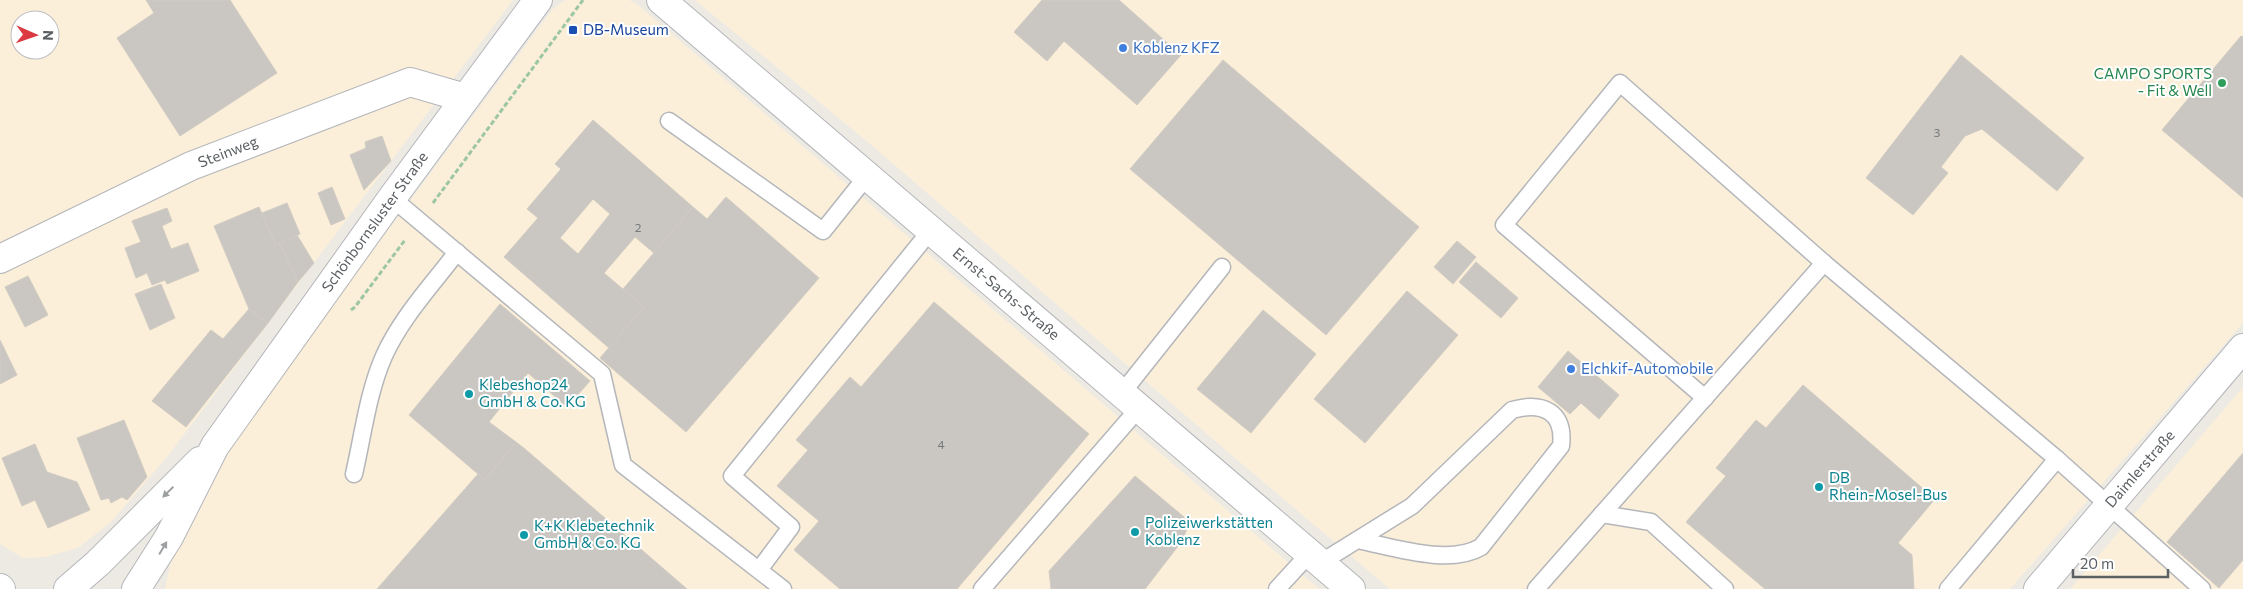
<svg xmlns="http://www.w3.org/2000/svg" width="2243" height="589" font-family="Commissioner,sans-serif">
	<rect width="100%" height="100%" fill="#edeae3"/>
	<g fill="#fbefda" fill-rule="evenodd">
		<path d="M0 0H513L167 457 111 522 78 548 45 557 23 558 0 544ZM20 20H50V50H20Z"/>
		<path d="M565 0H629L638 5 1319 589H165L172 556 227 454 327 312 552 10Z"/>
		<path d="M695 0H2243V323L2010 589H1390L1235 458 869 143Z"/>
		<path d="M2243 387V589H2070Z"/>
	</g>
	<g fill="#cac7c2" stroke="#d1cbc2" fill-rule="evenodd">
		<path d="M146 0H230L277 73 180 136 117 38 154 13Z"/>
		<path d="M1042 0H1119L1181 55 1137 105 1064 41 1047 61 1014 32Z"/>
		<path d="M2241 36 2243 37V198L2162 130Z"/>
		<path d="M1961 55 2084 158 2057 191 1982 129 1965 136 1941 167 1948 173 1913 215 1866 178Z"/>
		<path d="M1223 60 1419 227 1326 335 1130 169Z"/>
		<path d="M593 120 693 207 654 253 635 237 604 273 644 307 609 348 504 257 538 218 527 209 561 169 555 164ZM593 199 610 214 578 254 560 238Z"/>
		<path d="M382 136 391 161 364 190 350 155 366 148 365 142Z"/>
		<path d="M332 187 345 219 331 225 318 193Z"/>
		<path d="M726 197 819 278 686 432 600 358 644 307 623 289 693 207 707 219Z"/>
		<path d="M287 203 300 234 276 245 262 213Z"/>
		<path d="M259 207 276 245 279 243 298 282 268 323 249 309 214 226Z"/>
		<path d="M167 208 172 221 162 226 171 249 188 243 199 271 167 284 165 280 152 285 147 273 136 278 125 248 141 242 132 221Z"/>
		<path d="M297 235 314 263 298 282 279 243Z"/>
		<path d="M1457 241 1476 257 1453 284 1434 267Z"/>
		<path d="M1476 262 1518 298 1501 318 1459 282Z"/>
		<path d="M28 276 48 315 25 327 5 287Z"/>
		<path d="M161 284 175 318 150 330 135 294Z"/>
		<path d="M1407 291 1458 335 1365 443 1314 399Z"/>
		<path d="M934 302 1089 434 957 589H840L794 550 819 521 777 486 808 450 796 440 850 377 861 387Z"/>
		<path d="M500 304 590 381 567 407 528 373 489 422 516 442 485 480 409 415Z"/>
		<path d="M249 309 268 323 186 427 152 401 211 330 223 339Z"/>
		<path d="M1263 310 1316 354 1251 433 1197 389Z"/>
		<path d="M0 340 17 375 0 384Z"/>
		<path d="M1568 351 1619 395 1599 419 1581 403 1570 414 1538 387Z"/>
		<path d="M1803 385 1935 499 1898 543 1912 555 1914 589H1765L1686 522 1726 476 1716 468 1756 420 1766 428Z"/>
		<path d="M124 420 147 477 127 500 122 497 111 503 109 498 101 500 77 438Z"/>
		<path d="M516 442 525 449 687 589H377L478 474 485 480Z"/>
		<path d="M35 444 47 472 77 482 90 510 48 528 35 500 22 506 2 458Z"/>
		<path d="M2243 453V560L2219 588 2167 542Z"/>
		<path d="M1135 476 1184 517 1187 529 1182 541 1145 589H1051L1049 571Z"/>
	</g>
	<g fill="none" stroke-linecap="round" stroke-linejoin="round">
		<g stroke="#b4b6ba" stroke-width="19">
			<g id="service">
				<path d="M669 121 823 231 867 176"/>
				<path d="M392 198 602 374 623 465 783 589"/>
				<path d="M1122 393 1222 267"/>
				<path d="M1705 398 1504 225 1620 83 1824 263 2057 459"/>
				<path d="M354 474C363 435 368 392 384 356 401 318 432 285 457 252"/>
				<path d="M1602 514 1824 263"/>
				<path d="M1320 563 1412 506 1512 410C1543 401 1565 412 1561 446L1481 547C1449 566 1393 547 1357 540"/>
				<path d="M759 570 791 527 732 476 931 230"/>
				<path d="M982 589 1139 408"/>
				<path d="M1277 589 1310 553"/>
				<path d="M1536 589 1602 514 1651 522 1725 589"/>
				<path d="M1948 589 2057 459 2202 589"/>
			</g>
		</g>
		<g stroke="#b4b6ba" stroke-width="30">
			<g id="minor">
				<path d="M661 0 1351 589"/>
				<path d="M0 259 191 166 410 82 465 98"/>
				<path d="M2038 589 2243 348"/>
			</g>
		</g>
		<g stroke="#b4b6ba" stroke-width="30">
			<g id="tertiary">
				<path d="M68 589 98 563 200 461"/>
				<path d="M136 589 169 537 215 446 392 198 538 0"/>
			</g>
		</g>
		<g stroke="#b2b7ba" stroke-width="30">
			<path id="secondary" d="M0 588 1 589"/>
		</g>
		<g stroke="#9dc6a3" stroke-width="3" stroke-dasharray="5 2.5" stroke-linecap="butt">
			<path d="M433 203 583 0"/>
			<path d="M351 310 355 307 405 240"/>
		</g>
		<use href="#service" stroke="#fff" stroke-width="16"/>
		<use href="#minor" stroke="#fff" stroke-width="28"/>
		<use href="#tertiary" stroke="#fff" stroke-width="28"/>
		<use href="#secondary" stroke="#fff" stroke-width="28"/>
	</g>
	<defs><path id="oneway-solid" d="M-6-.8H1V-3.2L6.5 0L1 3.2V.8H-6Z" transform="scale(1.25)"/></defs>
	<g fill="#9da0a1">
		<use href="#oneway-solid" transform="translate(168 492) rotate(136)"/>
		<use href="#oneway-solid" transform="translate(163 548) rotate(-59)"/>
	</g>
	<rect fill="#1a4fb4" stroke="#fff" stroke-width="2" x="568" y="25" width="10" height="10" rx="2.5"/>
	<g fill="#3f7fe0" stroke="#fff" stroke-width="2">
		<circle cx="1123" cy="48" r="5"/>
		<circle cx="1571" cy="369" r="5"/>
	</g>
	<circle fill="#2e9e5b" stroke="#fff" stroke-width="2" cx="2222" cy="83" r="5"/>
	<g fill="#0f9aa8" stroke="#fff" stroke-width="2">
		<circle cx="469" cy="394" r="5"/>
		<circle cx="1819" cy="487" r="5"/>
		<circle cx="1135" cy="532" r="5"/>
		<circle cx="524" cy="535" r="5"/>
	</g>
	<g text-anchor="middle" stroke-width="4" stroke-linejoin="round" paint-order="stroke">
		<g font-size="12" fill="#777a7b">
			<text x="1937" y="137">3</text>
			<text x="638" y="232">2</text>
			<text x="941" y="449">4</text>
		</g>
		<g font-size="15" fill="#164399" stroke="#fff" text-anchor="start">
			<text x="583" y="35">DB-Museum</text>
		</g>
		<g font-size="15" fill="#366cbe" stroke="#fff" text-anchor="start">
			<text x="1133" y="53">Koblenz KFZ</text>
			<text x="1581" y="374">Elchkif-Automobile</text>
		</g>
		<g font-size="15" fill="#27864d" stroke="#fff" text-anchor="end">
			<text x="2212" y="79">CAMPO SPORTS<tspan x="2212" dy="17">- Fit &amp; Well</tspan></text>
		</g>
		<g font-size="15" fill="#5b6063" stroke="#fff">
			<text transform="translate(228 152) rotate(-21)" y="5">Steinweg</text>
			<text transform="translate(375 222) rotate(-54)" y="5">Schönbornsluster Straße</text>
			<text transform="translate(1006 294) rotate(40)" y="5">Ernst-Sachs-Straße</text>
			<text transform="translate(2140 469) rotate(-49)" y="5">Daimlerstraße</text>
		</g>
		<g font-size="15" fill="#0d838f" stroke="#fff" text-anchor="start">
			<text x="479" y="390">Klebeshop24<tspan x="479" dy="17">GmbH &amp; Co. KG</tspan></text>
			<text x="1829" y="483">DB<tspan x="1829" dy="17">Rhein-Mosel-Bus</tspan></text>
			<text x="1145" y="528">Polizeiwerkstätten<tspan x="1145" dy="17">Koblenz</tspan></text>
			<text x="534" y="531">K+K Klebetechnik<tspan x="534" dy="17">GmbH &amp; Co. KG</tspan></text>
		</g>
	</g>
	<g transform="translate(35 35) rotate(92)"><circle r="24" fill="#ffffff" stroke="#bdbfc1"/>
	<path d="M0-4L9 19L0 12L-9 19Z" fill="#dc3a42"/>
	<text y="-8" font-size="14" font-weight="bold" text-anchor="middle" fill="#5b6063">N</text>
	</g>
	<path d="M2073 569v8h95v-8" fill="none" stroke="#5b6063" stroke-width="2.5"/>
	<text x="2080" y="569" font-size="15" fill="#5b6063" stroke="#ffffff" stroke-width="4" paint-order="stroke">20 m</text>
</svg>
